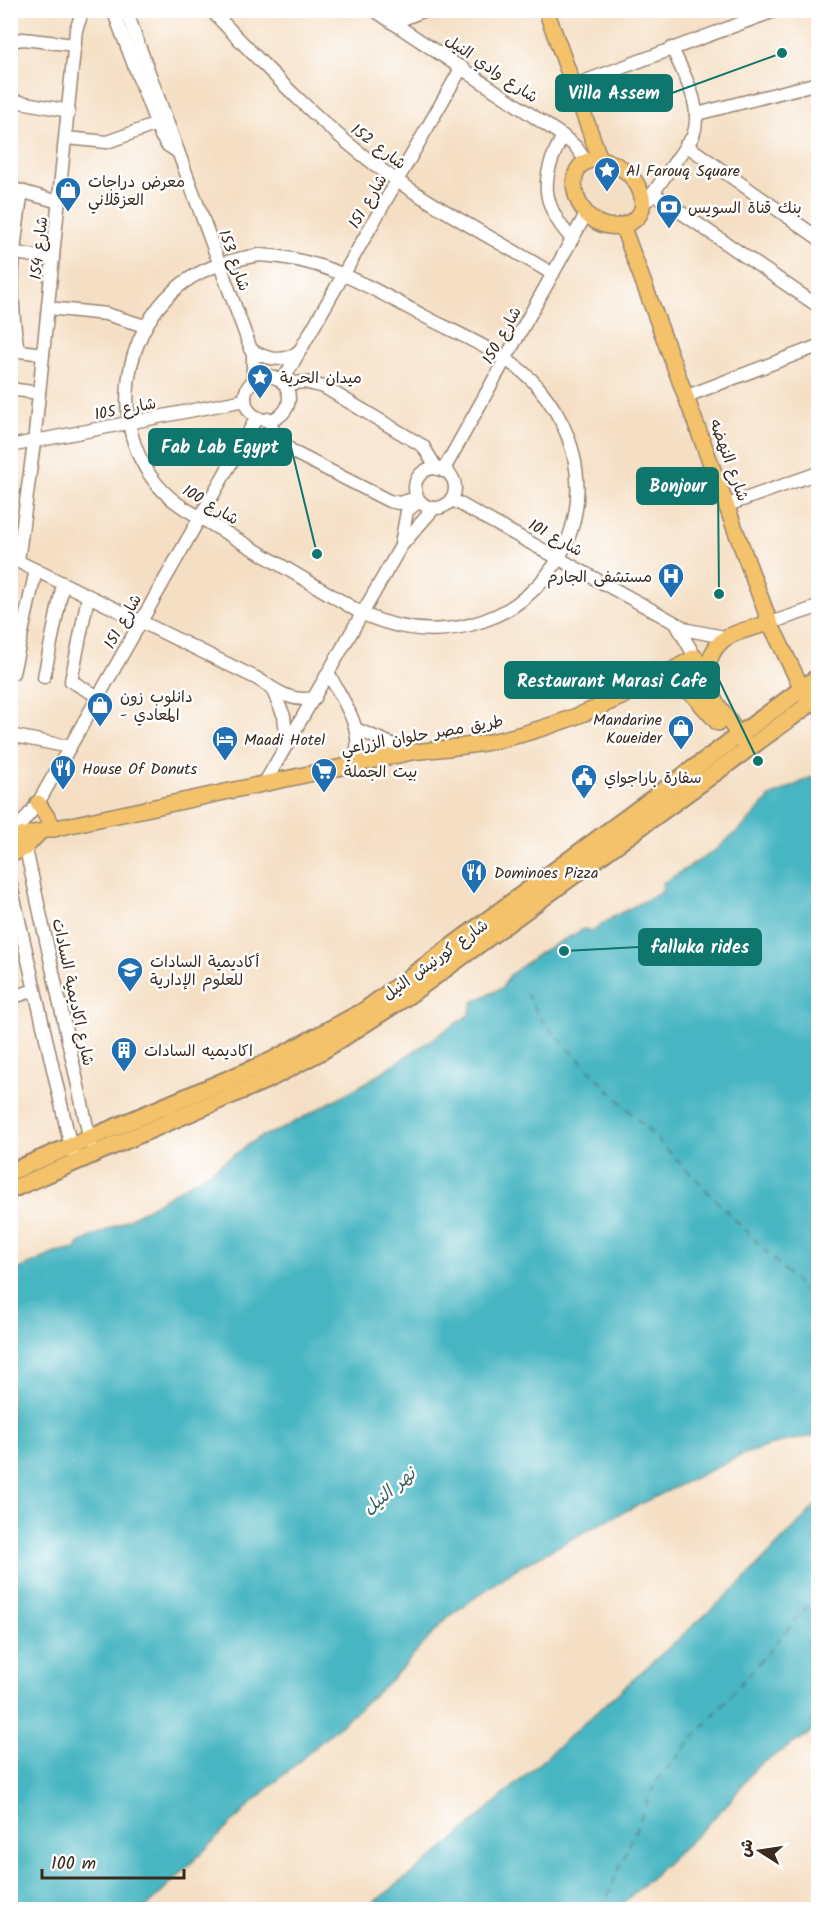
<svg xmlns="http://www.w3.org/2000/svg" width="829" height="1920" font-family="Kalam,'Playpen Sans Arabic',sans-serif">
	<rect width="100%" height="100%" fill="#fff"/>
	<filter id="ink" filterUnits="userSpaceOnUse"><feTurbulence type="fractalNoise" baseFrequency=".0167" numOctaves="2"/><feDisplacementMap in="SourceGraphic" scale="12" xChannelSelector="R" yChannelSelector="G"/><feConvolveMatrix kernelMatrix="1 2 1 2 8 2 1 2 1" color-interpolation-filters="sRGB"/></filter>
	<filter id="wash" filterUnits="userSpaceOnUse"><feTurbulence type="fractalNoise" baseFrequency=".008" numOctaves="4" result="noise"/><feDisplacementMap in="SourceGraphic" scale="24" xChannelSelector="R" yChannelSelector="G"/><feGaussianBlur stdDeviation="1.35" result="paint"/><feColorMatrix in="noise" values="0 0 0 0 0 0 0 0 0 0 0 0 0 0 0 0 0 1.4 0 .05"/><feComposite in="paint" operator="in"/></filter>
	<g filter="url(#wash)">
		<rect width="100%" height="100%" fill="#f5dfc4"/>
		<g fill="#47b5c2" stroke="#417070" stroke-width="1.5">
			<path d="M818 774V1435L778 1443 744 1454 603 1522 512 1571 447 1618 391 1680 253 1802 145 1909H11V1273L55 1253 76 1249 79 1243 124 1222 209 1172 260 1137 282 1129 367 1082 469 1015 473 1002 502 988 510 975 541 952 584 929 593 931 613 917 662 892 663 883 713 852 748 822 770 797Z"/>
			<path d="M818 1503V1728L756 1767 730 1801 704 1828 617 1909H365L440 1852 741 1583Z"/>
		</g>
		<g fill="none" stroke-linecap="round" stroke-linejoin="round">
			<g stroke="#406260" stroke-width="1.5" stroke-dasharray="8 6" stroke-linecap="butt">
				<path d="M526 993 542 1021 818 1305"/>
				<path d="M602 1910 655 1783 818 1594"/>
			</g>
		</g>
	</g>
	<g filter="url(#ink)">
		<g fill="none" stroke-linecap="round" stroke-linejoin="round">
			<g stroke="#988471" stroke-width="15">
				<g id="minor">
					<path d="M113 10 161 136 167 145 178 152"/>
					<path d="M126 10 253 355V381"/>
					<path d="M211 10C269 71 327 132 396 180 446 214 501 243 553 274"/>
					<path d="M374 10 563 136 576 147 586 161"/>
					<path d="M393 23 425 10"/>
					<path d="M10 41 23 39 75 45"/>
					<path d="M572 86 777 10"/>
					<path d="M10 100 69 111"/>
					<path d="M697 114 818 83"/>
					<path d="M563 136C540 177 540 204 572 239"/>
					<path d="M66 138 107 142 157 124"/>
					<path d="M686 145 818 238"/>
					<path d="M10 188 59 202"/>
					<path d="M654 194 818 306"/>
					<path d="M649 199 693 136C704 106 684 76 672 48"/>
					<path d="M10 252 53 259"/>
					<path d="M260 255C323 258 366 285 420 314 457 334 512 355 539 388 645 517 514 681 363 614L184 508C105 457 112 337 183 283 206 266 233 259 260 255Z"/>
					<path d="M48 308 106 314 145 326"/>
					<path d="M250 349C265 359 284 364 299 351"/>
					<path d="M12 350 43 354"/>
					<path d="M18 351C8 294 13 248 22 191"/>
					<circle cx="267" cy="398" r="22"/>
					<path d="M282 382 462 67"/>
					<path d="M284 384 304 382 324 387 423 446 437 469"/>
					<path d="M10 389 39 393"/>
					<path d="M687 396 818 346"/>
					<path d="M268 419 277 438 293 452 389 501 399 503 417 498"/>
					<path d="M10 446 245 400"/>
					<circle cx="435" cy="488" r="20"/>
					<path d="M443 471 586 214"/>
					<path d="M451 499 688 630 724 637"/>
					<path d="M728 505 818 473"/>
					<path d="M401 544 407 511 418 502"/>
					<path d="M11 558 256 678C276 690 290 703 315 698"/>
					<path d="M18 561 34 443 76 30 83 10"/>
					<path d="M88 597 71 681 99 697"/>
					<path d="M770 623 818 607"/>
					<path d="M678 627 695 657"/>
					<path d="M13 673 36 570"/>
					<path d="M329 674C344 704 366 729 354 764"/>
					<path d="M44 677 63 584"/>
					<path d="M273 691 284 716 287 745"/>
					<path d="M358 730 411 752"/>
					<path d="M10 735 70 747"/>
					<path d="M264 784 401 546 434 508"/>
					<path d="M10 838 38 803 257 417"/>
					<path d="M24 840 91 1145"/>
					<path d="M10 881 72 1152"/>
					<path d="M10 998 35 990"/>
				</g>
			</g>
			<g stroke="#988471" stroke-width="18">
				<g id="major">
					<path d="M546 10 600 159"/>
					<path d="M600 159C639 166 663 218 619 226 577 233 553 159 600 159Z"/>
					<path d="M622 225 770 623 807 699"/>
					<path d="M660 678 692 694 718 723"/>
					<path d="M706 683C708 636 731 634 770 623"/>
					<path d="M38 803 55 829"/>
					<path d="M10 838 412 752C438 749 464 747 490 742 561 727 633 695 695 657L710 694 745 744"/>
					<path d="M10 855 25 848 39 833"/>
				</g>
			</g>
			<g stroke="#988471" stroke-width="20">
				<g id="highway">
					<path d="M10 1172 271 1061 364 1011 818 677"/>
					<path d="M10 1190 271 1078 322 1051 409 995 818 698"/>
				</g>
			</g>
			<use href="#minor" stroke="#fff" stroke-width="12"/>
			<use href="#major" stroke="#f3c26a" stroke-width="15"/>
			<use href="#highway" stroke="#f3c26a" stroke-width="16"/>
		</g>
	</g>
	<defs>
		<g id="sight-pin" transform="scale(1.35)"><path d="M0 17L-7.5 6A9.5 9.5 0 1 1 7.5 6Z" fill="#1f6fb2" stroke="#fff"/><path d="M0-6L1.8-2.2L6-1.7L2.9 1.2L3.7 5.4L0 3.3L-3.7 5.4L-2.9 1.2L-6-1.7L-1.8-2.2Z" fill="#fff"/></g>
		<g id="shop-pin" transform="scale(1.35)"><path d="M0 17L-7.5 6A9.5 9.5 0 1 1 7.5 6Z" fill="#1f6fb2" stroke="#fff"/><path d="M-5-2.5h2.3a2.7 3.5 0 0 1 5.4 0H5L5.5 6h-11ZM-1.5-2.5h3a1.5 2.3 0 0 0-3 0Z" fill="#fff"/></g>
		<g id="bank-pin" transform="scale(1.35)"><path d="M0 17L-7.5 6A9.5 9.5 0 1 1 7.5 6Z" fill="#1f6fb2" stroke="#fff"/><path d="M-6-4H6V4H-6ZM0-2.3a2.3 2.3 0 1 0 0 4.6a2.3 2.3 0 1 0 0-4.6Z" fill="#fff"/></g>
		<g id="hospital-pin" transform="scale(1.35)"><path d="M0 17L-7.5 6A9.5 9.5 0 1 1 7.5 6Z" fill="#1f6fb2" stroke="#fff"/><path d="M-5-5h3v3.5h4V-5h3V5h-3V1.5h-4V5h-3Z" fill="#fff"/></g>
		<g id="hotel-pin" transform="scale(1.35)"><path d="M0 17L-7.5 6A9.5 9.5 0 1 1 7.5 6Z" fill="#1f6fb2" stroke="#fff"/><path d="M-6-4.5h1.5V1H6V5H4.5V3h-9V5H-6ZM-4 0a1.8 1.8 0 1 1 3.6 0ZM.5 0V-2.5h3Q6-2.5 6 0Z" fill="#fff"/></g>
		<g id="restaurant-pin" transform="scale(1.35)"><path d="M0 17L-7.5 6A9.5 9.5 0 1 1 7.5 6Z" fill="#1f6fb2" stroke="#fff"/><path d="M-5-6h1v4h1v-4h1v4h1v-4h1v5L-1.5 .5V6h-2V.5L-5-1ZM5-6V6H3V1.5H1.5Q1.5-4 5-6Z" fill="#fff"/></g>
		<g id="supermarket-pin" transform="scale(1.35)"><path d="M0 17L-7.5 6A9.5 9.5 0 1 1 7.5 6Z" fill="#1f6fb2" stroke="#fff"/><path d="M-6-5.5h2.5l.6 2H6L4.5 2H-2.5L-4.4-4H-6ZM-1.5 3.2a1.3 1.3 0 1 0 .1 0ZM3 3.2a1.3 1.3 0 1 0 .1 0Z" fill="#fff"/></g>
		<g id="civic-pin" transform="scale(1.35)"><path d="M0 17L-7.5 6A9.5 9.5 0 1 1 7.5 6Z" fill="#1f6fb2" stroke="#fff"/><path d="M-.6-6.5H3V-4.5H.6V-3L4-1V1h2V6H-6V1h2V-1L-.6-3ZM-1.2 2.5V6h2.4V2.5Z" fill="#fff"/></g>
		<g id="university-pin" transform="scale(1.35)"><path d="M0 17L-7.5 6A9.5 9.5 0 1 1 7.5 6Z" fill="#1f6fb2" stroke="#fff"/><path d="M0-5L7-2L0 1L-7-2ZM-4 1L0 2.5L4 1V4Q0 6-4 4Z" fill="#fff"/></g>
		<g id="building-pin" transform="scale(1.35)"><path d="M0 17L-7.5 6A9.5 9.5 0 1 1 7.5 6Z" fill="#1f6fb2" stroke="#fff"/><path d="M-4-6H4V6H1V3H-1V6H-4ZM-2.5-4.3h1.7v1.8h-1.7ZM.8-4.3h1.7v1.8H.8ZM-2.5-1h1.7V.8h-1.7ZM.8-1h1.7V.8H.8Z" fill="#fff"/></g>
	</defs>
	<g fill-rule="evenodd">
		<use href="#sight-pin" x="607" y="170"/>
		<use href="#shop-pin" x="68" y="190"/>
		<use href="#bank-pin" x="669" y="207"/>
		<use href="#sight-pin" x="260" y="377"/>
		<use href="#hospital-pin" x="671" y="576"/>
		<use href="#shop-pin" x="100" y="705"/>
		<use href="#shop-pin" x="681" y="728"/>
		<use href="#hotel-pin" x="225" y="739"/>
		<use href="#restaurant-pin" x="63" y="768"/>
		<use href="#supermarket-pin" x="324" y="771"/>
		<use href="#civic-pin" x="584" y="777"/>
		<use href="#restaurant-pin" x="474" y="872"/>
		<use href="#university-pin" x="130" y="970"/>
		<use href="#building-pin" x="124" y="1050"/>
	</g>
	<g text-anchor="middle" stroke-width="5" stroke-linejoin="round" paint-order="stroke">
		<g font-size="16" fill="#3b2a1e" stroke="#fff">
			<text transform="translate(492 68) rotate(34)" y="6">شارع وادي النيل</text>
			<text transform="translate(379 146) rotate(37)" y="6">شارع 152</text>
			<text transform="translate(367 201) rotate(-60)" y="6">شارع 151</text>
			<text transform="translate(38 248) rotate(-84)" y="6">شارع 154</text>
			<text transform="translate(235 260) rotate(70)" y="6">شارع 153</text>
			<text transform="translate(501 335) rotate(-61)" y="6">شارع 150</text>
			<text transform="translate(125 408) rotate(-11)" y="6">شارع 105</text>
			<text transform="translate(730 460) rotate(70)" y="6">شارع النهضه</text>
			<text transform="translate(211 504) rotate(31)" y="6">شارع 100</text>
			<text transform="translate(556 537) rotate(29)" y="6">شارع 101</text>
			<text transform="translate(122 621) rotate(-61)" y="6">شارع 151</text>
			<text transform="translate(422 734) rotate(-10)" y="6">طريق مصر حلوان الزراعي</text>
			<text transform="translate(435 959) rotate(-36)" y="6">شارع كورنيش النيل</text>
			<text transform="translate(74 992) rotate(78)" y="6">شارع اكاديمية السادات</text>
		</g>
		<g font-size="16" fill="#3b2a1e" stroke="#fff" text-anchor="start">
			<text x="626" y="176">Al Farouq Square</text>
			<text x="88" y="187">معرض دراجات<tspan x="88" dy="18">العزقلاني</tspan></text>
			<text x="688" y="213">بنك قناة السويس</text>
			<text x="280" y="383">ميدان الحرية</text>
			<text x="652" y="582" text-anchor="end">مستشفى الجارم</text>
			<text x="120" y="702">دانلوب زون<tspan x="120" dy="18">- المعادي</tspan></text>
			<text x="662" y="725" text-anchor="end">Mandarine<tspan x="662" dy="18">Koueider</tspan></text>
			<text x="244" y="745">Maadi Hotel</text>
			<text x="82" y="774">House Of Donuts</text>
			<text x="344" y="777">بيت الجملة</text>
			<text x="604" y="783">سفارة باراجواي</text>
			<text x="494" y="878">Dominoes Pizza</text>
			<text x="150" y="967">أكاديمية السادات<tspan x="150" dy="18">للعلوم الإدارية</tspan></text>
			<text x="144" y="1056">اكاديميه السادات</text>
		</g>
		<g font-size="18" font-style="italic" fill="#406260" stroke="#fff">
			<text transform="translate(389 1491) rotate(-40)" y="6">نهر النيل</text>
		</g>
	</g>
	<path fill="none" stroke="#0f766e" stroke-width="2" d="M782 53L672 93M317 554L291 447M719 594L718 486M758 761L719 680M564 951L639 947"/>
	<g fill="#0f766e" stroke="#fff" stroke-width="2">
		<circle cx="782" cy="53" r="6"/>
		<circle cx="317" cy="554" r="6"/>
		<circle cx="719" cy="594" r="6"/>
		<circle cx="758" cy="761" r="6"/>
		<circle cx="564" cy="951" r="6"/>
	</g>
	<g fill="#0f766e" stroke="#0f766e" stroke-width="2">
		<rect x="556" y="75" width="116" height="36" rx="6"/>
		<rect x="149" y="429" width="142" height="36" rx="6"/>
		<rect x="637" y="468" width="81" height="36" rx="6"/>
		<rect x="505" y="662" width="214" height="36" rx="6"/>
		<rect x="639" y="929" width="122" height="36" rx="6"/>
	</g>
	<g font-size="18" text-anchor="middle" font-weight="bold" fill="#fff">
		<text x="614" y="99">Villa Assem</text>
		<text x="220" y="453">Fab Lab Egypt</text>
		<text x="678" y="492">Bonjour</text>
		<text x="612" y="687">Restaurant Marasi Cafe</text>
		<text x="700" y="953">falluka rides</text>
	</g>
	<rect width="829" height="1920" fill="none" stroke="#fff" stroke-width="36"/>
	<g transform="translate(760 1851) rotate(282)" stroke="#ffffff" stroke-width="4.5" paint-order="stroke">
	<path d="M0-4.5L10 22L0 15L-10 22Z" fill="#3b2a1e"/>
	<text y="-9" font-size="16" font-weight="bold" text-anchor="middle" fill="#3b2a1e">ش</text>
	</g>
	<path d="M42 1869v9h142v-9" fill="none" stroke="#3b2a1e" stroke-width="3"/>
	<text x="51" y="1869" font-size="18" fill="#3b2a1e" stroke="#ffffff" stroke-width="4.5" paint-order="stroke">100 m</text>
</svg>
